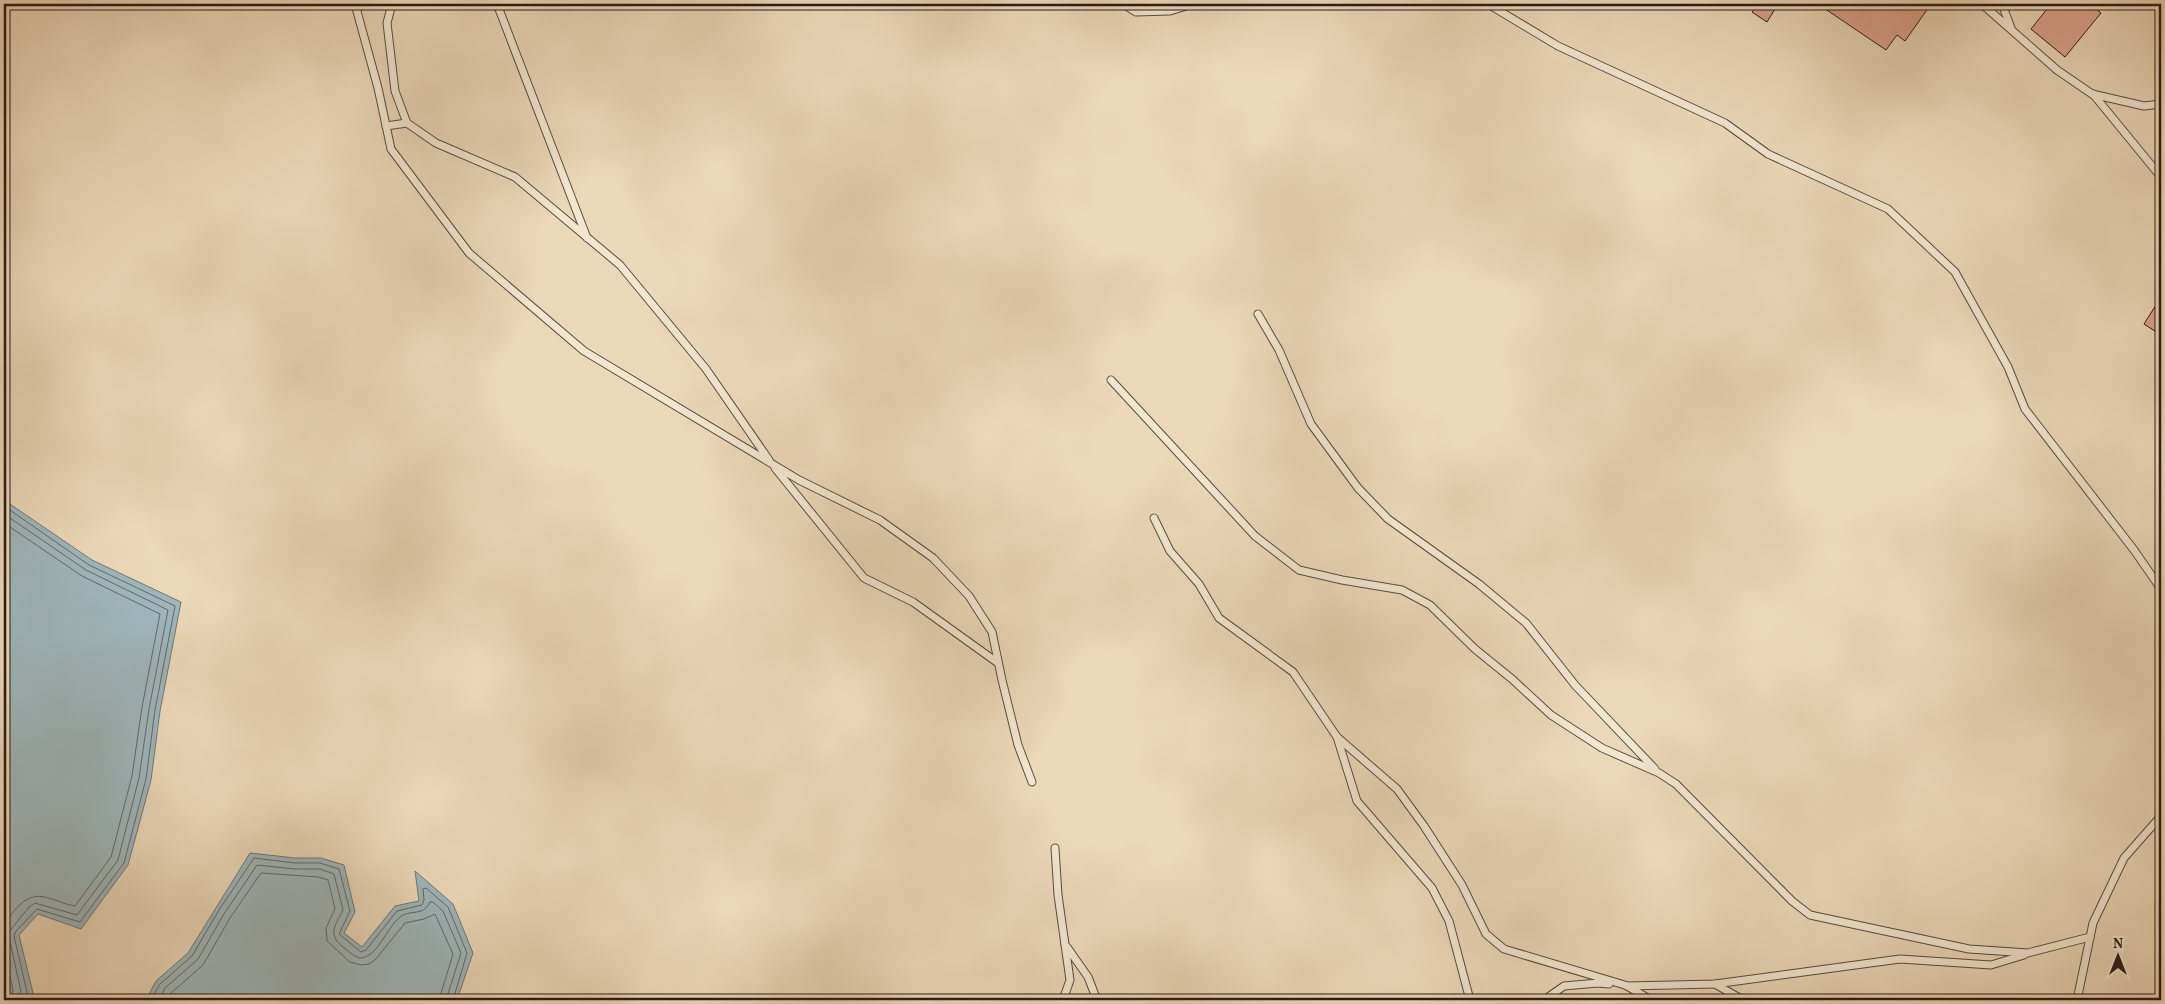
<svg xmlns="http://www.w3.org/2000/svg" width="2165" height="1004" font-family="Vollkorn,serif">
	<rect width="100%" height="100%" fill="#ebd8b8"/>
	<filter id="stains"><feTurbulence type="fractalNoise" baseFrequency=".004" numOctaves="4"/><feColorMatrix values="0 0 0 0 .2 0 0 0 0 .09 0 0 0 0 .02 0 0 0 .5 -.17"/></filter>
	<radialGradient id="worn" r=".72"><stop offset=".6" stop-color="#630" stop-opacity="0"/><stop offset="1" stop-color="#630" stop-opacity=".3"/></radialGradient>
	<g fill="#9eb6bb" stroke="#707879">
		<path d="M4 500 92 560 181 602 160 711 151 780 128 865 81 929 38 914 19 935 33 993 28 1000H4Z"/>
		<path d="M250 853 295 858H321L344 865 355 912 344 933 362 947 395 906 419 901 415 871 453 904 473 953 457 1000H146L156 981 188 953Z"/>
	</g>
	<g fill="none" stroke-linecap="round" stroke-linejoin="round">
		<g stroke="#646868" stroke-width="1">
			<path d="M4 506 89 565 175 606 155 710 146 779 124 863 80 922 37 909 16 931 14 936 27 992 25 1000"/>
			<path d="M4 514 86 570 168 610 149 709 139 778 118 860 77 915 35 903 29 907 8 933 21 991 18 1000"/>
			<path d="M4 523 82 576 160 614 142 707 132 776 111 857 75 906C67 905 59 901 52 899 27 890 18 906 4 924"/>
			<path d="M4 951 13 990 11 1000"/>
			<path d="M151 1000 160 984 192 956 219 910 254 858 295 863H320L339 869 350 911 339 934 361 952 366 950 397 911 422 905 424 900 423 889 426 888 448 907 467 953 453 1000"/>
			<path d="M159 1000 165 988 198 959 224 914 257 865 295 869H320L334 874 343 910C336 924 327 934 342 946 347 950 352 955 359 958 377 959 387 927 400 917 410 909 423 917 430 902H433L443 911 461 953 446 1000"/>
			<path d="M167 1000 171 993 203 965 230 918 261 873 318 877 328 880 335 909 326 928 327 941 350 962 361 965 369 964 375 960 405 923 424 919 435 914 453 954 439 1000"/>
		</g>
	</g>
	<g fill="#dba48d" stroke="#2a1a15">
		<path d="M1758 4H1767L1775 9 1767 22 1752 12Z"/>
		<path d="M1818 4H1931L1905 41 1897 35 1886 50Z"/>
		<path d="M2051 4H2090L2101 13 2065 57 2031 29Z"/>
		<path d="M2161 297V335L2144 324Z"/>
	</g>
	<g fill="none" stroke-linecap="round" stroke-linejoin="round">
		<g stroke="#5a4a3e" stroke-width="9">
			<g id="lane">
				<path d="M355 4 378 88 391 149 469 253 584 351 799 480 880 520 933 558 969 596 992 632 1002 680 1018 745 1032 782"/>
				<path d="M392 4 387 23 395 91 407 123 436 143 515 177 620 265 706 369 769 460"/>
				<path d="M497 4 587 238"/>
				<path d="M1123 4 1136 12 1170 11 1193 4"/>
				<path d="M1488 4 1558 46 1725 123 1768 154 1888 209 1955 272 2008 367 2025 409 2134 550 2161 589"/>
				<path d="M1982 4 2057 70 2092 94 2144 106 2161 104"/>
				<path d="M2002 4 2011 28"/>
				<path d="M2093 94 2161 177"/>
				<path d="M386 126 407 123"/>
				<path d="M1258 314 1279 350 1311 424 1358 488 1388 519 1479 584 1526 623 1575 685 1655 769"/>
				<path d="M1111 380 1255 536 1299 570 1342 580 1402 590 1430 605 1475 649 1512 679 1551 715 1602 748 1659 773 1676 784 1792 901 1810 915 1969 949 2028 953 2090 937"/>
				<path d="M775 468 864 578 913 602 998 663"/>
				<path d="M1154 518 1170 551 1199 584 1219 618 1293 672 1337 737 1357 801 1432 888 1449 921 1470 1000"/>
				<path d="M1337 737 1397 789 1424 826 1462 885 1486 934 1504 949 1628 986 1715 984 1900 959 1991 965 2024 955"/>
				<path d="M1055 848 1058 895 1070 980 1063 1000"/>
				<path d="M1067 947 1088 977 1097 1000"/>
				<path d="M1715 984 1743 1000"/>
				<path d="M1627 986 1651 1000"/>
				<path d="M1544 1000 1564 986 1598 983 1609 984"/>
				<path d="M2077 1000 2093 923 2124 858 2161 816"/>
			</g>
		</g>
		<use href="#lane" stroke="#f2e6d1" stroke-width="7"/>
	</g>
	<rect width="2165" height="1004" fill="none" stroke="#ebd8b8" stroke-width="20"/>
	<rect x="5" y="5" width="2155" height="994" fill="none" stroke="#2a1a15" stroke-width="2.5"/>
	<rect x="10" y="10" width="2145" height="984" fill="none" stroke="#2a1a15"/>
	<g transform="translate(2118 956)" stroke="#f2e6d1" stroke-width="4" paint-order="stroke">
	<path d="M0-4L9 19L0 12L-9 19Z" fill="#2a1a15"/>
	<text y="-8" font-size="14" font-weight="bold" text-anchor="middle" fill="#2a1a15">N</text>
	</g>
	<rect width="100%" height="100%" filter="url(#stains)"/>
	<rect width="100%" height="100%" fill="url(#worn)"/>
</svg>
